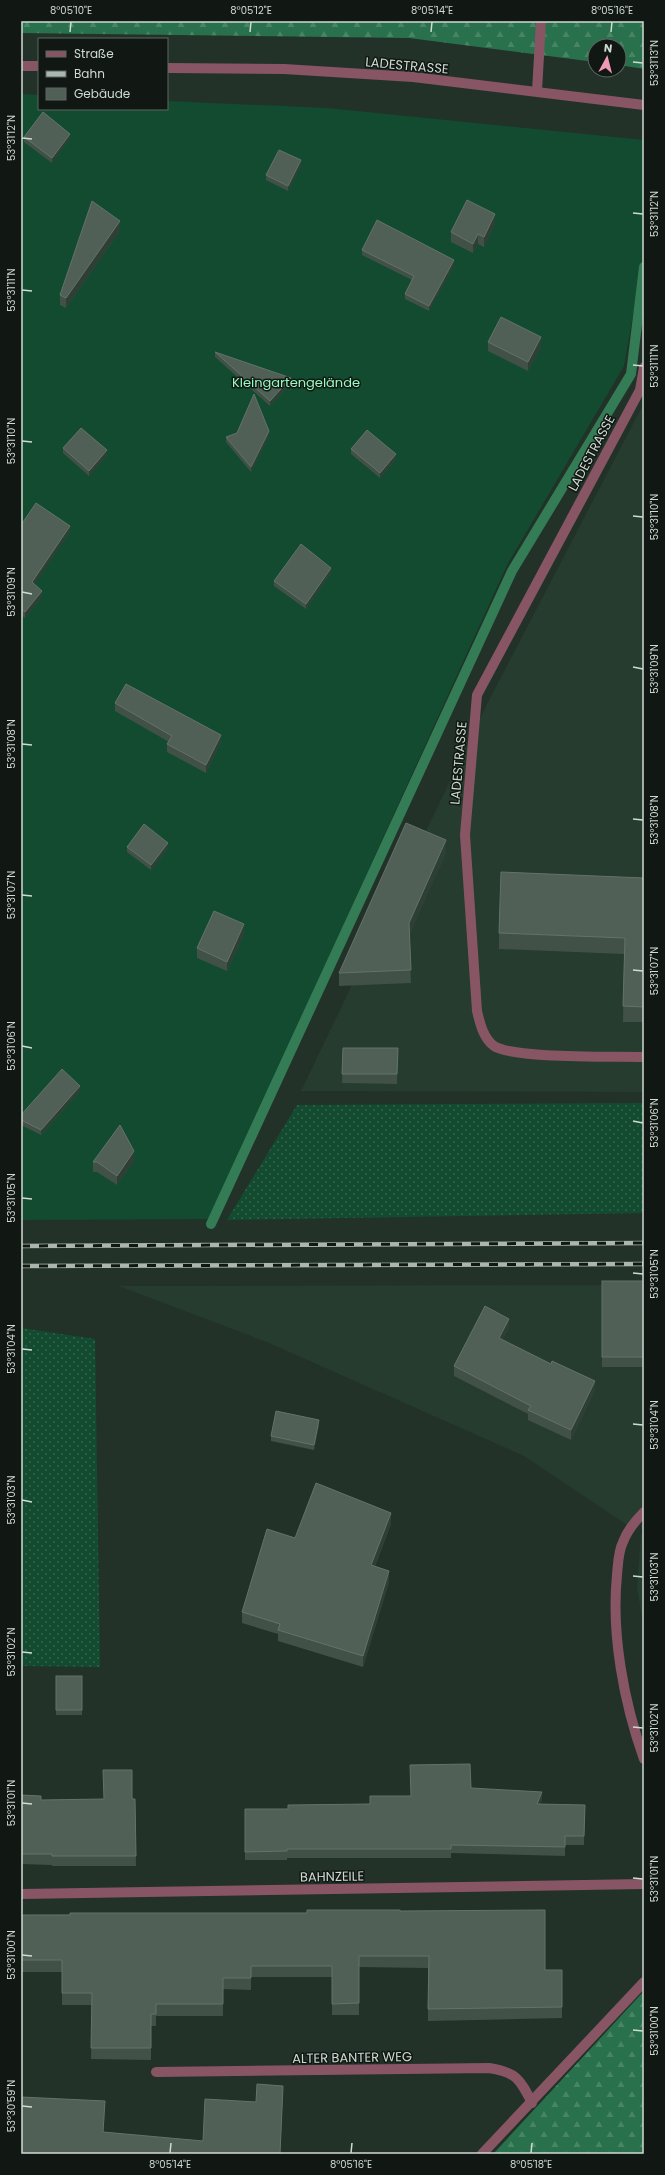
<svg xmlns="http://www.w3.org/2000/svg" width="665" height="2175" font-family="Poppins,sans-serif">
	<defs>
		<pattern id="grass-dots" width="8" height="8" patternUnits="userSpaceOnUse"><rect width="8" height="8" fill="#134b30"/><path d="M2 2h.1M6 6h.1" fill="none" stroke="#34644d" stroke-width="1.8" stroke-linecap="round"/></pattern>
		<pattern id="forest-firs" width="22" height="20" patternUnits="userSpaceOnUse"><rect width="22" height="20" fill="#29714c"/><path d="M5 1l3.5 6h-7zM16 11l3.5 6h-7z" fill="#478565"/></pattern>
	</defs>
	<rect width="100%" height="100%" fill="#223228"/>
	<g fill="#253c2e">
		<path d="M644 403V1092L301 1091 487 704Z"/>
		<path d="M644 1285V1508L627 1525 524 1456 269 1343 119 1286Z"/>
		<path d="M644 1532V1629L637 1588 641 1535Z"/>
	</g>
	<g fill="url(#grass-dots)">
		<path d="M644 1103V1213L227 1220 297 1105Z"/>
		<path d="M21 1328 95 1339 100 1667 21 1666Z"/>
	</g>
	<g fill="url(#forest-firs)">
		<path d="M21 21H644V69L619 65V46H595V62L409 38 21 33Z"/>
		<path d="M644 1991V2154H493Z"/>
	</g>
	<path fill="#134b30" d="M21 94 39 95V109H167V101L327 108 644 140V253L624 366 507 565 210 1219 21 1220Z"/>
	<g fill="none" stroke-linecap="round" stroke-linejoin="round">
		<path stroke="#347c56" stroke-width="10" d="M211 1224 512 571 631 374 644 267"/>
		<g stroke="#875564" stroke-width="10">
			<path d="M537 91 541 21"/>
			<path d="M156 2072 489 2068C516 2072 520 2079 532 2103"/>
		</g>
		<g stroke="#875564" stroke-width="10">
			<path d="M21 66H39"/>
			<path d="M167 68 284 69 413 77 644 105"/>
			<path d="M644 367 640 390 477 695 465 835 477 1011C480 1023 483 1038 494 1046 514 1059 616 1056 644 1057"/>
			<path d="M644 1512C635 1521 627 1531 623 1542 618 1552 618 1565 617 1575 611 1634 624 1703 644 1759"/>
			<path d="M21 1894 644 1884"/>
			<path d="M482 2154 644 1982"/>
		</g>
		<g stroke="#aab6ae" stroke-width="4.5">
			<g id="rail">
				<path d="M21 1246 644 1243"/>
				<path d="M21 1266 644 1264"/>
			</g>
		</g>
		<use href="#rail" stroke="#111813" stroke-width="3" stroke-dasharray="9" stroke-linecap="butt"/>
	</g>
	<g fill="#415148">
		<path d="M24 137 70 138 52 163 24 142Z"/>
		<path d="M301 165 288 191 266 180V175Z"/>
		<path d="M495 224 484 247 478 244 473 253 451 242V232Z"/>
		<path d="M120 231 66 308 60 305V295Z"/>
		<path d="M362 250 454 265 429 311 405 299V294L412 280 362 255Z"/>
		<path d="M488 342 541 347 528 371 488 351Z"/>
		<path d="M215 352 291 383 270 406 215 357Z"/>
		<path d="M269 436 251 472 226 442V437Z"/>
		<path d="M63 448 107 455 89 476 63 453Z"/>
		<path d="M351 449 396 459 380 478 351 454Z"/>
		<path d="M21 525 70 532 34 584 42 597 25 618 21 615Z"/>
		<path d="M331 573 306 609 274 586V581Z"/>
		<path d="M115 703 221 742 206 773 167 752V744L169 742 115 711Z"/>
		<path d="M127 847 168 848 151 870 127 852Z"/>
		<path d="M446 853 409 935 411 983 339 986V973Z"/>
		<path d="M644 878V1022H623L624 954 499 949V933Z"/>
		<path d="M244 934 227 971 197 958V948Z"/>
		<path d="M343 1048H398L397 1084 342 1083Z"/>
		<path d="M80 1091 41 1135 21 1125V1115Z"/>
		<path d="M134 1161 117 1185 97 1172H93V1162Z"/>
		<rect x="602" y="1281" width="42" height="86"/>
		<path d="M509 1328 502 1340 595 1390 571 1440 528 1420V1414L454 1376V1366Z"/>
		<path d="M319 1425 314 1450 271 1441V1436Z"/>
		<path d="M391 1524 375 1566 389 1582 363 1667 278 1641V1634L242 1623V1612L295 1538Z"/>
		<rect x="56" y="1676" width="26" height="39"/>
		<path d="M471 1788 542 1800 540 1804 585 1805 584 1845H565V1856L451 1853V1858H287V1860H245V1809H288L370 1804 411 1796Z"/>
		<path d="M21 1795 41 1800 135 1799 136 1866H52V1865L21 1864Z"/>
		<path d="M400 1911 545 1970H562V2018L428 2021V1968L359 1967V2015H332V1977H251V1990L223 1989V2016H156V2026H151V2060L91 2059 92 2005H62V1972H21V1915L307 1913Z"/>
	</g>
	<g fill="#2e3f35">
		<path d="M70 134V138L52 163V158Z"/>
		<path d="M301 160V165L288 191V186Z"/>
		<path d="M495 214V224L484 247V237Z"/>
		<path d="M120 221V231L66 308V298Z"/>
		<path d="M478 234V244L473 253V244Z"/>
		<path d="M454 260V265L429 311V306Z"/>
		<path d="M541 337V347L528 371V362Z"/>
		<path d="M291 378V383L270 406V401Z"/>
		<path d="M269 431V436L251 472V467Z"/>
		<path d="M107 450V455L89 476V471Z"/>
		<path d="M396 454V459L380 478V473Z"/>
		<path d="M70 526V532L32 588V582Z"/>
		<path d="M331 568V573L306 609V604Z"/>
		<path d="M42 591V597L25 618V612Z"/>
		<path d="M221 735V742L206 773V765Z"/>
		<path d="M446 840V853L409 937V923Z"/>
		<path d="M168 843V848L151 870V865Z"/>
		<path d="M244 924V934L227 971V962Z"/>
		<path d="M80 1086V1091L41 1135V1130Z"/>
		<path d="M134 1151V1161L117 1185V1176Z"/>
		<path d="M509 1319V1328L499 1348V1338Z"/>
		<path d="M595 1381V1390L571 1440V1430Z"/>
		<path d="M319 1420V1425L314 1450V1445Z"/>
		<path d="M391 1513V1524L371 1576V1565Z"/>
		<path d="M389 1571V1582L363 1667V1656Z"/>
		<path d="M542 1792V1800L537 1813V1804Z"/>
		<path d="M283 2086V2096L280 2154Z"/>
		<path d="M105 2101V2111L103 2143V2132Z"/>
	</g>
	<g fill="#506056" stroke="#64736a">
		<path d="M43 112 70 134 52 158 24 137Z"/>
		<path d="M279 150 301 160 288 186 266 175Z"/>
		<path d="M467 200 495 214 484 237 478 234 473 244 451 232Z"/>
		<path d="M92 201 120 221 66 298 60 295Z"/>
		<path d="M377 220 454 260 429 306 405 294 414 276 362 250Z"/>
		<path d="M501 317 541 337 528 362 488 342Z"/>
		<path d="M215 352 291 378 270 401Z"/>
		<path d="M254 394 269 431 251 467 226 437 237 433Z"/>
		<path d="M81 428 107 450 89 471 63 448Z"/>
		<path d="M367 430 396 454 380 473 351 449Z"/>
		<path d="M36 503 70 526 32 582 42 591 25 612 21 609V525Z"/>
		<path d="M301 544 331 568 306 604 274 581Z"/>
		<path d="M126 684 221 735 206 765 167 744 172 736 115 703Z"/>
		<path d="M406 823 446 840 409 923 411 970 339 973Z"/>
		<path d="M144 824 168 843 151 865 127 847Z"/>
		<path d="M501 872 644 878V1007L623 1006 625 938 499 933Z"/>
		<path d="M214 911 244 924 227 962 197 948Z"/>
		<path d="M343 1048H398L397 1074H342Z"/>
		<path d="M62 1069 80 1086 41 1130 21 1120V1115Z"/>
		<path d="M120 1125 134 1151 117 1176 97 1162H93Z"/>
		<rect x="602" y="1281" width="42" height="76"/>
		<path d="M485 1306 509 1319 499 1338 551 1364 552 1361 595 1381 571 1430 528 1410 531 1406 454 1366Z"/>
		<path d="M276 1411 319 1420 314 1445 271 1436Z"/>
		<path d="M316 1483 391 1513 371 1565 389 1571 363 1656 278 1630 280 1624 242 1612 267 1529 295 1538Z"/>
		<rect x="56" y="1676" width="26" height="34"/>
		<path d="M470 1764 471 1788 542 1792 537 1804 585 1805 584 1836H565V1847L451 1845V1849H287V1851L245 1852V1809H288V1805L370 1804V1796H411L410 1765Z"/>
		<path d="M103 1770H132V1799H135L136 1856H52V1854H21V1795L41 1796V1800L104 1799Z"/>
		<path d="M307 1910H400V1911L545 1910V1970H562V2007L428 2009 429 1956H359V2003L332 2004V1966H251V1978H223V2004H156V2014H151V2048H91L92 1993H62V1960H21V1915H70V1913H307Z"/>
		<path d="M257 2084 283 2086 280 2154H21V2097L105 2101 103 2132 203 2141 205 2099 256 2102Z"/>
	</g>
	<path fill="none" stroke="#cfdad3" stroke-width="1.5" d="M70 32 71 22M250 32 251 22M431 32 432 22M611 32 612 22M633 62 643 63M22 138 32 139M633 213 643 214M22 290 32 291M633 365 643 366M22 441 32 442M633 516 643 517M22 592 32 594M633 667 643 669M22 744 32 745M633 819 643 820M22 895 32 896M633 970 643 971M22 1046 32 1048M633 1121 643 1123M22 1198 32 1199M633 1273 643 1274M22 1349 32 1350M633 1424 643 1425M22 1500 32 1502M633 1576 643 1577M22 1652 32 1653M633 1727 643 1728M22 1803 32 1804M633 1878 643 1879M22 1955 32 1956M633 2030 643 2031M22 2106 32 2107M170 2153 171 2143M351 2153 352 2143M531 2153 532 2143"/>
	<g text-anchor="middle" stroke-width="3" stroke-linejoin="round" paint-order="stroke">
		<g font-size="13" fill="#cfdad3" stroke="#111813">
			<text transform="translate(407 65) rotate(5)" y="5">LADESTRASSE</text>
			<text transform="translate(591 453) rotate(-62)" y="5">LADESTRASSE</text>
			<text transform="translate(458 763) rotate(-85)" y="5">LADESTRASSE</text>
			<text transform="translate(332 1876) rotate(-1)" y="5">BAHNZEILE</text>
			<text transform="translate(352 2057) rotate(-1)" y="5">ALTER BANTER WEG</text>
		</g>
		<g font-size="13" fill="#96fac1" stroke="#111813">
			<text x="296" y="387">Kleingartengelände</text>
		</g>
	</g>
	<rect width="665" height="2175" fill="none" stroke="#111813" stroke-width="44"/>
	<rect x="38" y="38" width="130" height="72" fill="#111813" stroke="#5d6660"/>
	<rect x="46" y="51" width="20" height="6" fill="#875564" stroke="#5d6660"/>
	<text x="74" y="58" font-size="12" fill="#cfdad3">Straße</text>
	<rect x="46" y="71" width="20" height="6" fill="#aab6ae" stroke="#5d6660"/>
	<text x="74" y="78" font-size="12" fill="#cfdad3">Bahn</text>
	<rect x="46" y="88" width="20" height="12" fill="#506056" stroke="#5d6660"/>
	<text x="74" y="98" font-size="12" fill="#cfdad3">Gebäude</text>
	<g transform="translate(607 58) rotate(7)"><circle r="19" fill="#111813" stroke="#5d6660"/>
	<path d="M0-3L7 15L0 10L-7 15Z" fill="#f19ab4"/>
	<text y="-6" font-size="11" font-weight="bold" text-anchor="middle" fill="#cfdad3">N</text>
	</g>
	<rect x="22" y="22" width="621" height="2131" fill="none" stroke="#cfdad3" stroke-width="1.5"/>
	<g font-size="10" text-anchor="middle" fill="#cfdad3">
		<text x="71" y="14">8°05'10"E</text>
		<text x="251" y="14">8°05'12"E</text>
		<text x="432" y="14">8°05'14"E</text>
		<text x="612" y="14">8°05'16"E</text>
		<text transform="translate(654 63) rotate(-90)" y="4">53°31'13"N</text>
		<text transform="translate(11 138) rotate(-90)" y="4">53°31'12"N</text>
		<text transform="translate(654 214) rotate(-90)" y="4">53°31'12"N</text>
		<text transform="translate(11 290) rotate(-90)" y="4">53°31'11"N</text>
		<text transform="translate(654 366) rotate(-90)" y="4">53°31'11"N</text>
		<text transform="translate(11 441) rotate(-90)" y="4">53°31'10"N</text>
		<text transform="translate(654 517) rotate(-90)" y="4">53°31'10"N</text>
		<text transform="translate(11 592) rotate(-90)" y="4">53°31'09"N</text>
		<text transform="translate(654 669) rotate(-90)" y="4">53°31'09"N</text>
		<text transform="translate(11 744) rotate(-90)" y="4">53°31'08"N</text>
		<text transform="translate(654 820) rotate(-90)" y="4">53°31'08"N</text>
		<text transform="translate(11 895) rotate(-90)" y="4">53°31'07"N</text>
		<text transform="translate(654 971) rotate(-90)" y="4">53°31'07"N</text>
		<text transform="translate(11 1046) rotate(-90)" y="4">53°31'06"N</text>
		<text transform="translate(654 1123) rotate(-90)" y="4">53°31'06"N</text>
		<text transform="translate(11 1198) rotate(-90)" y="4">53°31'05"N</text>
		<text transform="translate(654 1274) rotate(-90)" y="4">53°31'05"N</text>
		<text transform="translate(11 1349) rotate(-90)" y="4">53°31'04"N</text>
		<text transform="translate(654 1425) rotate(-90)" y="4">53°31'04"N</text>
		<text transform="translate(11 1500) rotate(-90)" y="4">53°31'03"N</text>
		<text transform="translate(654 1577) rotate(-90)" y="4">53°31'03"N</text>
		<text transform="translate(11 1652) rotate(-90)" y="4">53°31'02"N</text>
		<text transform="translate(654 1728) rotate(-90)" y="4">53°31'02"N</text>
		<text transform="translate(11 1803) rotate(-90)" y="4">53°31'01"N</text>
		<text transform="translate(654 1879) rotate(-90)" y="4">53°31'01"N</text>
		<text transform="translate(11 1955) rotate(-90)" y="4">53°31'00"N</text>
		<text transform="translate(654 2031) rotate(-90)" y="4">53°31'00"N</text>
		<text transform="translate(11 2106) rotate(-90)" y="4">53°30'59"N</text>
		<text x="170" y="2168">8°05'14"E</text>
		<text x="351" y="2168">8°05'16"E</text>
		<text x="531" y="2168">8°05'18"E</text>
	</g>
</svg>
